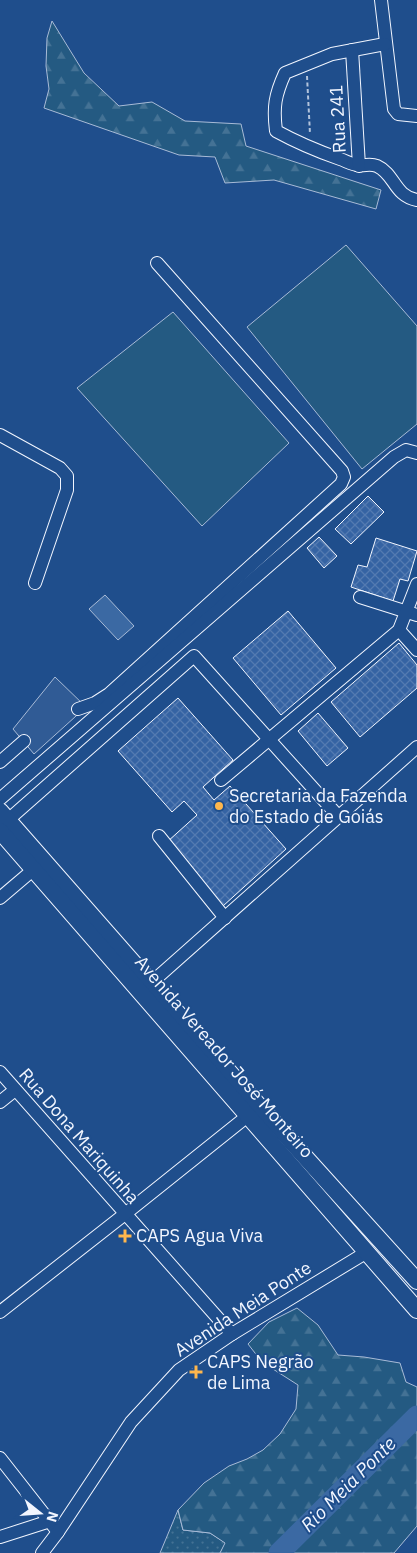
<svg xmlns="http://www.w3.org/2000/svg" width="417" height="1553" font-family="'IBM Plex Sans',sans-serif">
	<defs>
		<pattern id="green-dots" width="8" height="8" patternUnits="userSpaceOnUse" patternTransform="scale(1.25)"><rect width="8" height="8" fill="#245a82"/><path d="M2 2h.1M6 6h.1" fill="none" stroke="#447295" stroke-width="1.8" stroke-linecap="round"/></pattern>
		<pattern id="forest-firs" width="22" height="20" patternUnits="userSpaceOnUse" patternTransform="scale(1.25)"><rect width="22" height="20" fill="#245a82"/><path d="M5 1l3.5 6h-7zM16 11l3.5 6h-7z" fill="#447295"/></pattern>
		<pattern id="building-cross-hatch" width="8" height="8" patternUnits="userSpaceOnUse" patternTransform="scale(1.25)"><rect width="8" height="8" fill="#3563a3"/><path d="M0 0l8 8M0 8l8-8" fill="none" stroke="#537ab1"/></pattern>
	</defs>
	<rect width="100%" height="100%" fill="#1f4e8c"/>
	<path fill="url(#green-dots)" stroke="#a8bbd7" d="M178 1510 183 1530 210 1533 226 1543 220 1553H160Z"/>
	<g fill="url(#forest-firs)" stroke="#a8bbd7">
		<path d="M52 21 84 73 119 106 152 102 185 121 241 124 246 146 381 190 376 209 274 180 225 183 215 157 179 155 44 108 49 89 46 66 47 38Z"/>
		<path d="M297 1308 318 1325 338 1355 364 1357 400 1363 406 1382 417 1387V1526L394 1553H220L225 1543 210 1533 183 1530 178 1510 204 1483 229 1466 247 1459 263 1450 280 1434 296 1409 298 1385 262 1362 248 1344 269 1322Z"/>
	</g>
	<g fill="#245a82" stroke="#a8bbd7">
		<path d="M346 245 417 326V424L362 469 247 327Z"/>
		<path d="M173 312 289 443 202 526 77 388Z"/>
	</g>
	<path fill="#305b95" stroke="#a8bbd7" d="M55 677 86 707 34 754 13 729Z"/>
	<path fill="#3b69a3" stroke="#a8bbd7" d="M105 595 134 626 118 640 89 609Z"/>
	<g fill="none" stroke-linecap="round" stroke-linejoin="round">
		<path stroke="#3b69a3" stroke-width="21" d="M279 1553 417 1416"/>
	</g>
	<g fill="url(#building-cross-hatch)" stroke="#f2f6ff">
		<path d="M368 496 384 512 351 544 335 529Z"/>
		<path d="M319 537 337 556 324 568 307 548Z"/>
		<path d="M376 538 417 551 408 581 400 579 393 601 351 587 358 565 367 567Z"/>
		<path d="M288 611 336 668 281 715 233 658Z"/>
		<path d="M399 643 417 665V688L360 737 331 702Z"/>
		<path d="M178 698 233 760 203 787 214 800 230 786 286 849 223 906 167 842 197 815 184 801 172 812 118 751Z"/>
		<path d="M318 713 348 748 327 766 298 731Z"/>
	</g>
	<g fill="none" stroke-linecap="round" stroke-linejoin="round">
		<g stroke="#f2f6ff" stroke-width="14">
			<g id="minor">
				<path d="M381 0 394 109 398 114 417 116"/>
				<path d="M385 44 332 54 285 73C275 95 273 107 276 131 298 143 317 151 340 159 346 161 352 165 358 165 365 166 370 163 377 166 395 174 394 196 417 200"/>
				<path d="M352 50 359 166"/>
				<path d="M0 435 60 468 67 476V490L35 583"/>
				<path d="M360 597 417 615"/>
				<path d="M399 630 417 650"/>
				<path d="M78 709 95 703 109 694 341 484 344 477 342 471 157 263"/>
				<path d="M0 762 24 741"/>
				<path d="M221 780 399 630 417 584"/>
				<path d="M0 799 394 457 406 450 417 453"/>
				<path d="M8 820 194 656 339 817"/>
				<path d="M159 836 225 918"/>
				<path d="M0 898 40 864"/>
				<path d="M151 983 417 747"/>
				<path d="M0 1072 232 1334"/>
				<path d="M0 1102 15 1090"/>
				<path d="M0 1312 125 1214 255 1110"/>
				<path d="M0 1458 58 1532"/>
				<path d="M0 1537 50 1521"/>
				<path d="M42 1553 58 1532 131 1422 179 1370 232 1334 367 1252"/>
			</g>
		</g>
		<g stroke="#f2f6ff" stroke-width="18">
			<g id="major">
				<path d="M0 811 259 1106 417 1281"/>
				<path d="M0 831 417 1310"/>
			</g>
		</g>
		<path stroke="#b3c4dc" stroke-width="2" stroke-dasharray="4 2.5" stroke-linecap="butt" d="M307 76 310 134"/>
		<use href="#minor" stroke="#1f4e8c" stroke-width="12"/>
		<use href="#major" stroke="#1f4e8c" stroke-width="16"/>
	</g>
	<g fill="#ffb74d" stroke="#1f4e8c" stroke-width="2">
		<circle cx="219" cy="806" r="5"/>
		<path d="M122.5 1228.5h5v5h5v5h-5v5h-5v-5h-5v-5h5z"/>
		<path d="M193.5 1364.5h5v5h5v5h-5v5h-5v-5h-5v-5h5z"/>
	</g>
	<g text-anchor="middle" stroke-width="4" stroke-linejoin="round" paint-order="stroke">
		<g font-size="18" fill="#f2f6ff" stroke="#1f4e8c">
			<text transform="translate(338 119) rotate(-93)" y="6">Rua 241</text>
			<text transform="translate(224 1057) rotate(49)" y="6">Avenida Vereador José Monteiro</text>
			<text transform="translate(79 1136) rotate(49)" y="6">Rua Dona Mariquinha</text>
			<text transform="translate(243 1309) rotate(-33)" y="6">Avenida Meia Ponte</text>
		</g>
		<g font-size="18" fill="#f2f6ff" stroke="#1f4e8c" text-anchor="start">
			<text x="229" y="802">Secretaria da Fazenda<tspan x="229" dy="21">do Estado de Goiás</tspan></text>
			<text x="136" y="1242">CAPS Agua Viva</text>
			<text x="207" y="1368">CAPS Negrão<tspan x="207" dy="21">de Lima</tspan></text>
		</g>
		<g font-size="19" font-style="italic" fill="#f2f6ff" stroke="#1f4e8c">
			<text transform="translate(348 1484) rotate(-45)" y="7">Rio Meia Ponte</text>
		</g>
	</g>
	<g transform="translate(40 1513) rotate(107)" stroke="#1f4e8c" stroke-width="4" paint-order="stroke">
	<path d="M0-4L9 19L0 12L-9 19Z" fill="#f2f6ff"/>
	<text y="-8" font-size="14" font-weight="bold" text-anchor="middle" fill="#f2f6ff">N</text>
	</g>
</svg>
